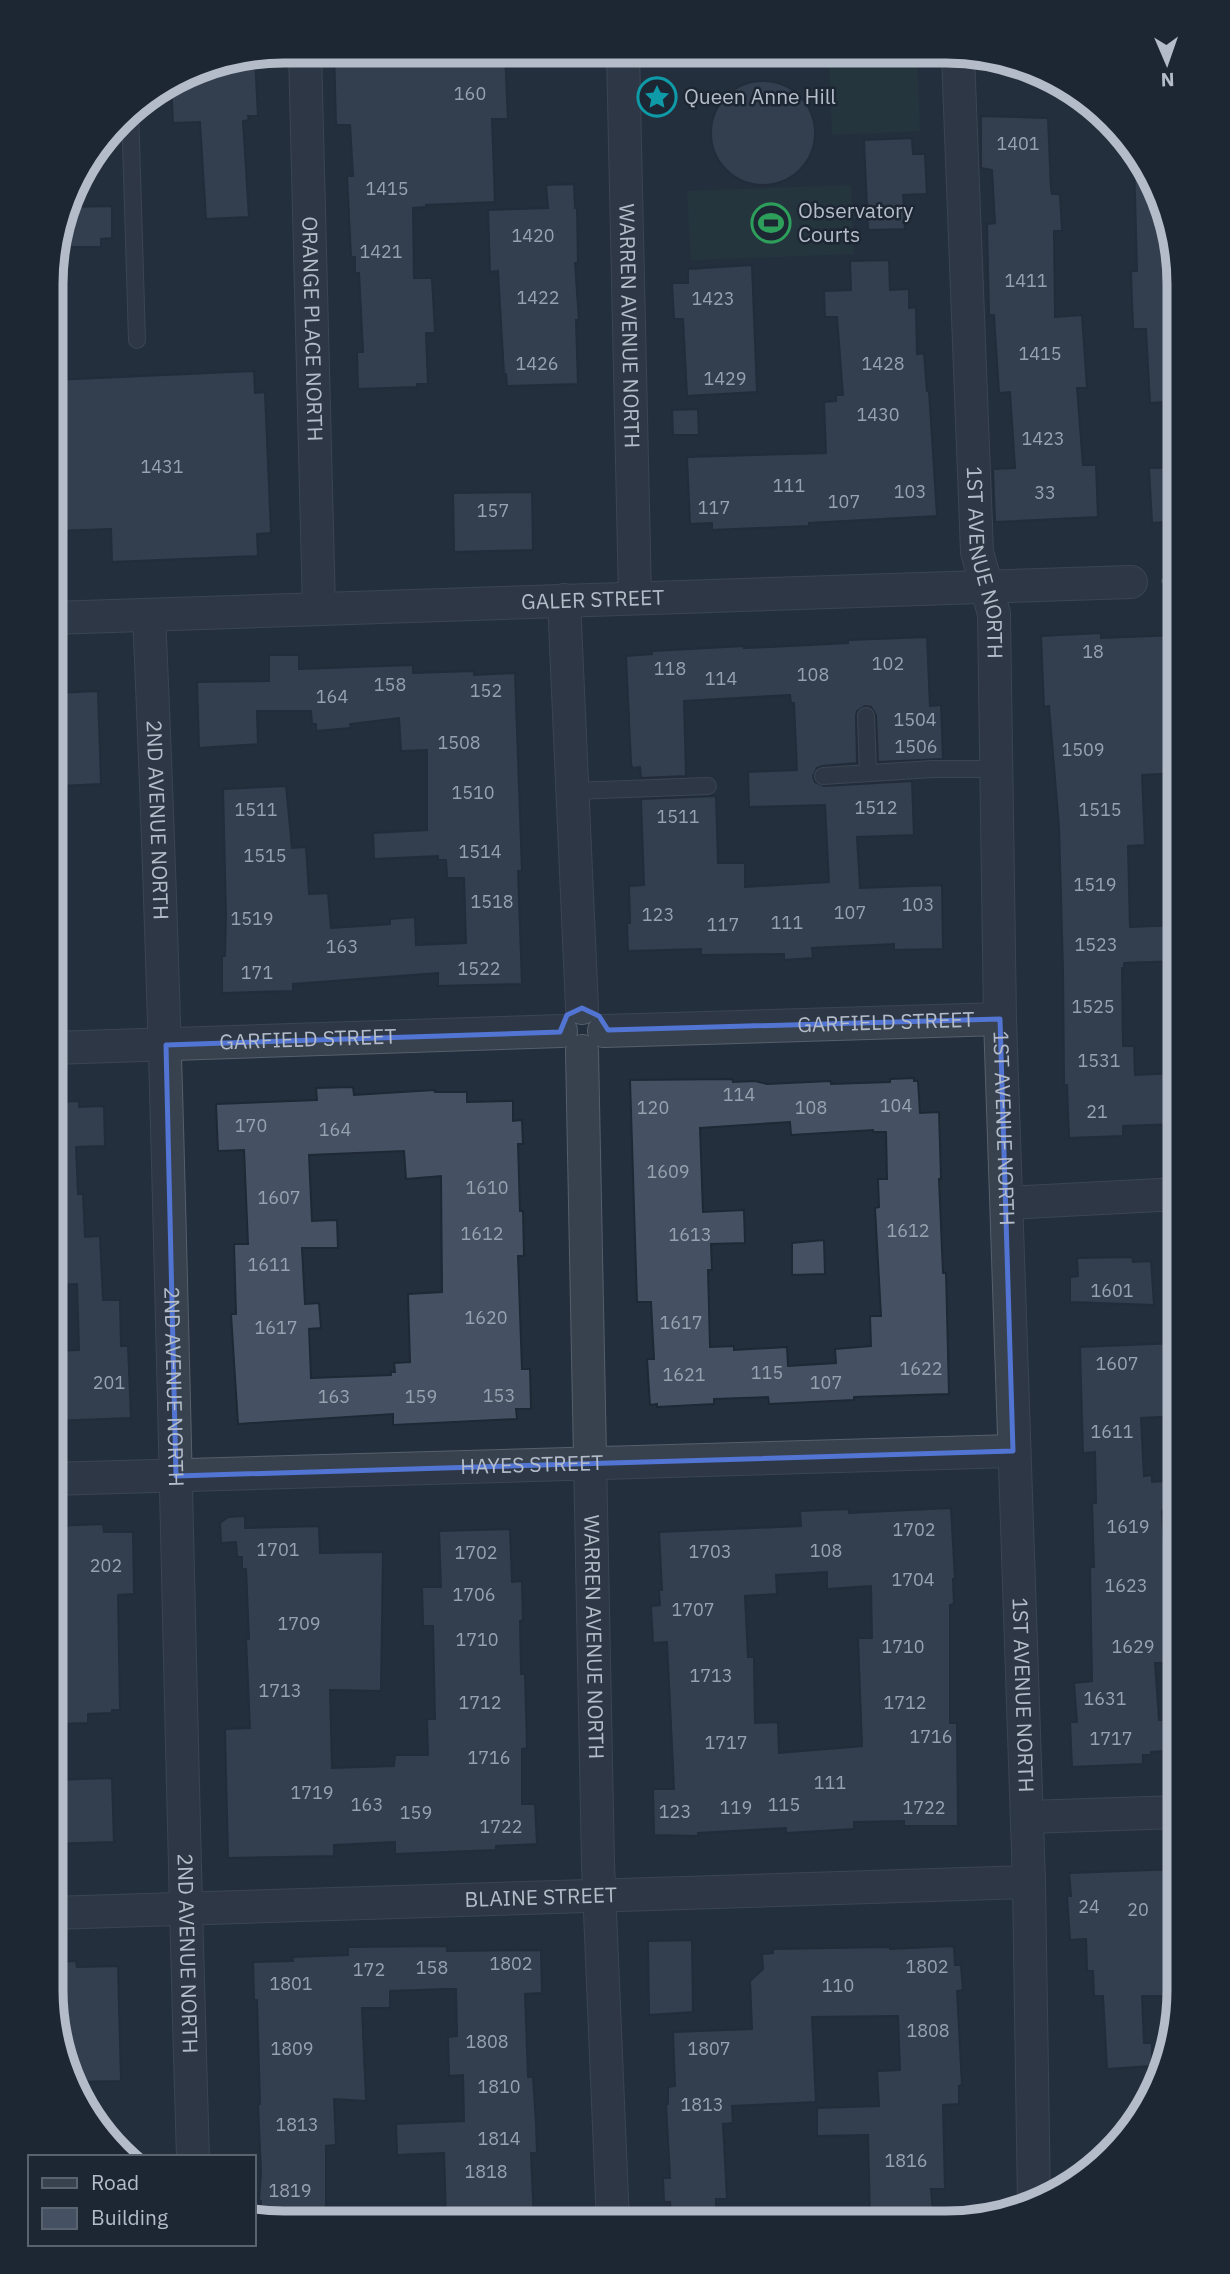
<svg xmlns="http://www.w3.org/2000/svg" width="1230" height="2274" font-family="'IBM Plex Sans',sans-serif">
	<rect width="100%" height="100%" fill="#242f3e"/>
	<g fill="#263c3f">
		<path d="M829 54 917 55 920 131 832 135Z"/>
		<path d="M851 185 854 254 691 260 687 191Z"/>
	</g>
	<g fill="#455162" stroke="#1f2835" stroke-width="2" fill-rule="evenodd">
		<path d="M334 51 505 52 508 119H492L495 202 426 205V207L413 208 414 278H432L435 333H426L428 384H417V387L358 389 357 352H363L359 273H355V257H351L347 176H353L350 125H336Z"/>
		<path d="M255 56 258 116H248L249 120 243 121 249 217 206 219 200 122 173 123 171 83 195 68Z"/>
		<circle cx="763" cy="133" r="52"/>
		<path d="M981 116 1048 118 1051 189 1052 194H1060L1062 231H1054L1055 317 1082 315 1087 388H1077L1083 465H1096L1098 517 995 522 993 469 1015 468 1010 392 999 393 994 315H989L987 224 995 223 992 170 981 168Z"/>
		<path d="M912 138 913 154H925L927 194 903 195 905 229 868 230 864 140Z"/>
		<path d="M1134 159 1167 209 1179 284V401L1150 403 1146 329H1133L1131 271H1137Z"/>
		<path d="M574 184 575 208 577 207 578 263H575L579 320H576L578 384 507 386 506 374H504L498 271 490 272 488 210 548 208 546 185Z"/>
		<path d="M112 206V238L101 239V247H55L67 207Z"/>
		<path d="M889 260 890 290 909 289V308L916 307 917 354 924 353 927 391H929L937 516 809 523V526L712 530V523L690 524 687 457 826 453 824 402 836 401V395H843L837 317H825L824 291 851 290 850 261Z"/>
		<path d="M752 265 757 392 687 396 683 319H674L672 283H688V269Z"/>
		<path d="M254 371 255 393 265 392 271 533 257 534 258 556 112 562 111 529 59 531 53 380Z"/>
		<path d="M698 409 699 435H673L672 410Z"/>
		<path d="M1179 467V521L1152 523 1149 468Z"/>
		<path d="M532 492 533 550 454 552 453 493Z"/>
		<path d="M1101 633V638L1179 635V773L1142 775 1145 845 1128 846 1130 927 1179 925V961L1124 963V968H1122L1123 1046H1134L1135 1075 1179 1073V1124L1123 1126V1136L1069 1138 1067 1085H1064L1063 971 1059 827 1049 706 1044 707 1041 636Z"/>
		<path d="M927 637 930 706 941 705 943 759 878 762 876 715 871 707 865 706 857 711 856 716 857 763 822 766 817 768 813 776 815 782 824 786 912 781 914 835 857 837 860 888 942 885 943 949 894 950V944L812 948 813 958 784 960V954L701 955V949L628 951 627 923H630L629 886 644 885 641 799 716 796 718 863H745V887L829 882 825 805 749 807 748 772 797 770 794 703H791L790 695 684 701 686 776 641 778 640 767 632 768 631 763 626 656 652 654V651L744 646V648L770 647 848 643V640Z"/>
		<path d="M269 655H299V669L413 665V673L474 671V675L515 673 522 871H518L522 984 438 986V973L293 984V991L222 993V956H225L226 914 223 789 286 786 292 848 306 847 309 894 328 893 331 928 378 925 390 924V919L415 917 416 945 466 943 464 878H447L446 860H438V856L374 859 373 833 427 830V750L401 751 399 718 350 724 351 728 316 731V724H312L311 711H257L258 744 199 748 197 682 269 681Z"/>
		<path d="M98 691 101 784 60 786 57 693Z"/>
		<path d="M914 1078V1081H918L920 1113 939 1112 941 1179H939L943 1273H946L949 1394 854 1397V1400L769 1404 768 1397 714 1399V1404L657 1407V1404L650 1405 647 1359H654L651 1302H637L630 1080 732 1079 733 1082 755 1081 767 1084 831 1081V1084L890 1082V1079ZM790 1122 791 1135 873 1130V1132H886L887 1179H878L879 1207 875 1208 881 1316H870L871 1346 835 1349 836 1363 788 1366 787 1347 734 1350V1346L710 1347 708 1270H712L711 1244 745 1243 744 1210 703 1212 700 1128Z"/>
		<path d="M353 1087 354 1095 435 1090V1092H467V1102L513 1101V1121L522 1120 523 1144H518L520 1211H523L524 1256H518L522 1369H530L531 1409H516L517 1419 393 1425V1414L238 1424 231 1314H236L234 1244H248L244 1150 218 1151 216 1104 317 1100 316 1088ZM404 1151 406 1179 441 1176 442 1292 408 1294 410 1362 394 1363 395 1372H391V1375L311 1378 309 1329 321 1328 319 1303 305 1304 302 1248H338L337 1220 312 1221 309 1155Z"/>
		<path d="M79 1101V1107L104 1106 105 1146 76 1147 78 1194H83L85 1237 100 1236 103 1300H120L121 1346H128L131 1418 51 1421V1351L79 1350 77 1284 52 1285V1102Z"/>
		<path d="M824 1240 825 1274 792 1275V1243Z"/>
		<path d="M1132 1257 1133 1262 1151 1261 1154 1305 1070 1302V1277L1078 1276 1077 1258Z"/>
		<path d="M1176 1343 1179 1416 1141 1418 1144 1476 1152 1475V1482L1165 1481V1490L1175 1501 1162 1511 1170 1647H1168L1169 1663H1155L1159 1720 1179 1719V1750L1151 1752V1755H1143V1764L1072 1767 1070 1722H1077L1074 1683 1092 1681 1090 1567H1094L1092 1503H1096L1095 1452 1083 1453 1080 1347Z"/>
		<path d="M951 1508 955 1579H953L954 1604 950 1605V1723H957L958 1826H904V1821L854 1822V1829L786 1833V1828L698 1833V1836L654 1835 653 1789H674L667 1642 653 1643 651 1606 660 1605 659 1590H662L659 1532 801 1526 800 1511 849 1509V1513ZM827 1572V1589L871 1586 872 1638H858L862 1746 779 1753 778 1722 755 1723 754 1657H748L745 1596 777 1594 776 1575Z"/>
		<path d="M245 1516V1528L319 1526 320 1553 383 1552 381 1691 330 1690 332 1768 394 1766 395 1755H428L427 1719H435L433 1626H423L422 1587H441L439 1531 510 1529 512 1582 522 1581 523 1620 520 1621 521 1674H525L527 1748 522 1749V1804H535L537 1844 496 1846V1850L395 1854V1842L334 1845V1856L228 1858 225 1729 250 1728 246 1639H249L246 1569H242V1557H237L236 1542 221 1543 220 1523 228 1517Z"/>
		<path d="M103 1524 104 1532H133L134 1594 118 1595 120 1710H112V1713L88 1714V1723L59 1724V1721H51V1526Z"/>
		<path d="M112 1778 114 1842 51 1844V1780Z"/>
		<path d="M1179 1869V1977H1167L1168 1996H1142L1144 2043H1152V2066L1107 2069 1103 1996H1094L1093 1971H1087L1086 1939 1070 1940 1067 1896H1071L1069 1873Z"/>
		<path d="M692 1940 693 2012 649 2015 648 1941Z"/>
		<path d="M447 1946V1951L541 1950 542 1993 525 1994 528 2077H533L536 2123 537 2153H531L534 2222H446L444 2153 397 2155 396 2124 464 2121 463 2075 449 2076 448 2037 457 2036 456 1989H445L390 1991V2008H362L366 2101 334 2099 336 2145 326 2146V2214L320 2215V2217L261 2218V2201H259L261 2173 258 2104H260L257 2000H254L253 1962 293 1961 292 1957 348 1955V1947Z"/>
		<path d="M954 1946 955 1965H961L963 1990 957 1991 962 2085 959 2086V2104L943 2105 945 2189H931L934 2223H870L868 2135 817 2136V2108L879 2106 877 2071 900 2070 898 2016 812 2017 816 2102 732 2106 733 2123 723 2124 727 2199H716V2223L671 2222 670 2202H664L663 2178H670L666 2104H668V2087L675 2086 673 2032 752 2029 750 1981 763 1969 762 1954 773 1953V1949L890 1947V1949Z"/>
		<path d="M76 1961 77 1967 118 1966 121 2081 72 2082 63 2065 51 1990V1962Z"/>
	</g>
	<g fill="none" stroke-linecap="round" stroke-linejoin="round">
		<g stroke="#565f6c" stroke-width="18">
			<g id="lane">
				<path d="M130 109 137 340"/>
				<path d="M866 716 868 772"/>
				<path d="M823 776 933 769H994"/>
				<path d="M573 791 708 786"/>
			</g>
		</g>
		<g stroke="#565f6c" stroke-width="34">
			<g id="street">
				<path id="s1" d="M305 51 319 609"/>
				<path id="s2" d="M623 53 635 598"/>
				<path id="s3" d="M958 55 977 552 994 614 1000 1019 1029 1882 1034 2204"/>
				<path d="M564 600 582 1008"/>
				<path id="s4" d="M149 615C172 1129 177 1643 193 2157"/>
				<path id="s5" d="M52 618 1131 582"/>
				<path id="s6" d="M604 1031 1000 1019"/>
				<path id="s7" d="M52 1048 561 1031"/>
				<path id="s8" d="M582 1051 598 1864 613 2222"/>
				<path d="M1008 1203 1179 1194"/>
				<path id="s9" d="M51 1479 1013 1451"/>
				<path d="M1027 1817 1179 1812"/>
				<path id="s10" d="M51 1913 1029 1882"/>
			</g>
		</g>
		<path stroke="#44595c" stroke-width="4.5" stroke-dasharray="5 5" stroke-linecap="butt" d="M1161 581 1179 580"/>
		<use href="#lane" stroke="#38414e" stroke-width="16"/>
		<use href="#street" stroke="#38414e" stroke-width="32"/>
	</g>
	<path d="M0 0H1230V2274H0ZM582 1008 599 1016 608 1030 1000 1019 1013 1451 176 1476 166 1045 560 1032 567 1015Z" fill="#242f3e" fill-opacity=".55" fill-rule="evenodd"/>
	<path fill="none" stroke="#5274d3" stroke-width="5" stroke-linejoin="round" d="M582 1008 599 1016 608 1030 1000 1019 1013 1451 176 1476 166 1045 560 1032 567 1015Z"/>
	<defs>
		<g id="sight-ring" transform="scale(2.0125)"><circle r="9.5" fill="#1d2633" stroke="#0f9aa8" stroke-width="1.5"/><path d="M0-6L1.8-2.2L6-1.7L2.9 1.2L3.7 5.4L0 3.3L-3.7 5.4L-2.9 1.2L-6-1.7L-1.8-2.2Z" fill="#0f9aa8"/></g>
		<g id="stadium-ring" transform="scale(2.0125)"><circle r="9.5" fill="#1d2633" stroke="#2e9e5b" stroke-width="1.5"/><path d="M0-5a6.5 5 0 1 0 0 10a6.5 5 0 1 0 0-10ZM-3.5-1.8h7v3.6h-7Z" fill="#2e9e5b"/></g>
	</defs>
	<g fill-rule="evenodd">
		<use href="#sight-ring" x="657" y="97"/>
		<use href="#stadium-ring" x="771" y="223"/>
	</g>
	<g text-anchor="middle" stroke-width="5" stroke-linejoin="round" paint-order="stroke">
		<g font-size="18" fill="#98a1af">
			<text x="470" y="100">160</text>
			<text x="1018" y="150">1401</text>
			<text x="387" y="195">1415</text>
			<text x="533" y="242">1420</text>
			<text x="381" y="258">1421</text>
			<text x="1026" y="287">1411</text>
			<text x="538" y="304">1422</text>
			<text x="713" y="305">1423</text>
			<text x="1040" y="360">1415</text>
			<text x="537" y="370">1426</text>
			<text x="883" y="370">1428</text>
			<text x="725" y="385">1429</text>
			<text x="878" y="421">1430</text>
			<text x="1043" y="445">1423</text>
			<text x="162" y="473">1431</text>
			<text x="789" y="492">111</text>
			<text x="910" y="498">103</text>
			<text x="1045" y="499">33</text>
			<text x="844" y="508">107</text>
			<text x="714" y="514">117</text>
			<text x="493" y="517">157</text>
			<text x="1093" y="658">18</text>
			<text x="888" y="670">102</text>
			<text x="670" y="675">118</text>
			<text x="813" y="681">108</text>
			<text x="721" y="685">114</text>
			<text x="390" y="691">158</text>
			<text x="486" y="697">152</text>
			<text x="332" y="703">164</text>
			<text x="915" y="726">1504</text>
			<text x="459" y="749">1508</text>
			<text x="916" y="753">1506</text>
			<text x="1083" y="756">1509</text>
			<text x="473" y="799">1510</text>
			<text x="876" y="814">1512</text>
			<text x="256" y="816">1511</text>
			<text x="1100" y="816">1515</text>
			<text x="678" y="823">1511</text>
			<text x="480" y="858">1514</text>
			<text x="265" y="862">1515</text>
			<text x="1095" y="891">1519</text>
			<text x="492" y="908">1518</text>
			<text x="918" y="911">103</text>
			<text x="850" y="919">107</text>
			<text x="658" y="921">123</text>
			<text x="252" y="925">1519</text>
			<text x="787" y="929">111</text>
			<text x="723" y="931">117</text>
			<text x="1096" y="951">1523</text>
			<text x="342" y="953">163</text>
			<text x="479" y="975">1522</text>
			<text x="257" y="979">171</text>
			<text x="1093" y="1013">1525</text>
			<text x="1099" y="1067">1531</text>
			<text x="739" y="1101">114</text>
			<text x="896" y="1112">104</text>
			<text x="653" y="1114">120</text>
			<text x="811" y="1114">108</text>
			<text x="1097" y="1118">21</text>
			<text x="251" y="1132">170</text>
			<text x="335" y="1136">164</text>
			<text x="668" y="1178">1609</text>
			<text x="487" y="1194">1610</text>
			<text x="279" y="1204">1607</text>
			<text x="908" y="1237">1612</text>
			<text x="482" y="1240">1612</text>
			<text x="690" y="1241">1613</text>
			<text x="269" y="1271">1611</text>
			<text x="1112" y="1297">1601</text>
			<text x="486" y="1324">1620</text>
			<text x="681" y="1329">1617</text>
			<text x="276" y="1334">1617</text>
			<text x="1117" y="1370">1607</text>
			<text x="921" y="1375">1622</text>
			<text x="767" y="1379">115</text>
			<text x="684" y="1381">1621</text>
			<text x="109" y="1389">201</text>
			<text x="826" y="1389">107</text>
			<text x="499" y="1402">153</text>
			<text x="334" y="1403">163</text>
			<text x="421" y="1403">159</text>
			<text x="1112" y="1438">1611</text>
			<text x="1128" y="1533">1619</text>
			<text x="914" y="1536">1702</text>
			<text x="278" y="1556">1701</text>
			<text x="826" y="1557">108</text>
			<text x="710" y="1558">1703</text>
			<text x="476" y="1559">1702</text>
			<text x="106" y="1572">202</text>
			<text x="913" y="1586">1704</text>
			<text x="1126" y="1592">1623</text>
			<text x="474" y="1601">1706</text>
			<text x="693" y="1616">1707</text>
			<text x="299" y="1630">1709</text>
			<text x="477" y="1646">1710</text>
			<text x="903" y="1653">1710</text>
			<text x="1133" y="1653">1629</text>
			<text x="711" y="1682">1713</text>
			<text x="280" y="1697">1713</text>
			<text x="1105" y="1705">1631</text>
			<text x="480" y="1709">1712</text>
			<text x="905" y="1709">1712</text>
			<text x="931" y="1743">1716</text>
			<text x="1111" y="1745">1717</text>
			<text x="726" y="1749">1717</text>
			<text x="489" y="1764">1716</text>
			<text x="830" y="1789">111</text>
			<text x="312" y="1799">1719</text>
			<text x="367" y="1811">163</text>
			<text x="784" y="1811">115</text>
			<text x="736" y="1814">119</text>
			<text x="924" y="1814">1722</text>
			<text x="675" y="1818">123</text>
			<text x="416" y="1819">159</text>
			<text x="501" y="1833">1722</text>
			<text x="1089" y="1913">24</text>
			<text x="1138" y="1916">20</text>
			<text x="511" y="1970">1802</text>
			<text x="927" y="1973">1802</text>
			<text x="432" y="1974">158</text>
			<text x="369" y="1976">172</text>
			<text x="291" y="1990">1801</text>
			<text x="838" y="1992">110</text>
			<text x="928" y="2037">1808</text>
			<text x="487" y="2048">1808</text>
			<text x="292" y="2055">1809</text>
			<text x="709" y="2055">1807</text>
			<text x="499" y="2093">1810</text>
			<text x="702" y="2111">1813</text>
			<text x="297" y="2131">1813</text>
			<text x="499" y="2145">1814</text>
			<text x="906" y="2167">1816</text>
			<text x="486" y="2178">1818</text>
			<text x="290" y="2197">1819</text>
		</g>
		<g font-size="21" fill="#b4bcc9" stroke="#1d2633" text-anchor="start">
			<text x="684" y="104">Queen Anne Hill</text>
			<text x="798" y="218">Observatory<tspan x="798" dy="24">Courts</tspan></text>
		</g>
		<g font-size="21" fill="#b4bcc9" stroke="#1d2633">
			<text dy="7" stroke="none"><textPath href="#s2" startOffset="273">WARREN AVENUE NORTH</textPath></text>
			<text dy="7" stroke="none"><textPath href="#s1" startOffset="278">ORANGE PLACE NORTH</textPath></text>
			<text dy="7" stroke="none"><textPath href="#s3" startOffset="509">1ST AVENUE NORTH</textPath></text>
			<text dy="7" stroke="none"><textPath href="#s5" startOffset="541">GALER STREET</textPath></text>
			<text dy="7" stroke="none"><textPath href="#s4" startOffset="205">2ND AVENUE NORTH</textPath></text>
			<text dy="7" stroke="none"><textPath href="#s6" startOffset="282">GARFIELD STREET</textPath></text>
			<text dy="7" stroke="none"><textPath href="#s7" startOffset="256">GARFIELD STREET</textPath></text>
			<text dy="7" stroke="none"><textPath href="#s3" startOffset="1076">1ST AVENUE NORTH</textPath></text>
			<text dy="7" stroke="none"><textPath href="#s4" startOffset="772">2ND AVENUE NORTH</textPath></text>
			<text dy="7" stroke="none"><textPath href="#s9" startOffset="481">HAYES STREET</textPath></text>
			<text dy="7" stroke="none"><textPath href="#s8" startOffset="586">WARREN AVENUE NORTH</textPath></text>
			<text dy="7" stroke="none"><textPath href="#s3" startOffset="1643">1ST AVENUE NORTH</textPath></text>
			<text dy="7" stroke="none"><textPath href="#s10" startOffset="490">BLAINE STREET</textPath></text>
			<text dy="7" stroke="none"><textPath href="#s4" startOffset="1339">2ND AVENUE NORTH</textPath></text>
		</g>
	</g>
	<path d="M0 0H1230V2274H0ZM284 63H946A221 221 0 0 1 1167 284V1990A221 221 0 0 1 946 2211H284A221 221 0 0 1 63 1990V284A221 221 0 0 1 284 63Z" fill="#1d2633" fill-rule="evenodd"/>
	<path fill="none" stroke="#b4bcc9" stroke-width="9" d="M284 63H946A221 221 0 0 1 1167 284V1990A221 221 0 0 1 946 2211H284A221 221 0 0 1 63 1990V284A221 221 0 0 1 284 63Z"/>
	<rect x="28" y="2155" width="228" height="91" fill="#1d2633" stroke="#59626f" stroke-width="2"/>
	<rect x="42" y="2178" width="35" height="10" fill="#38414e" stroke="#59626f" stroke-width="2"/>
	<text x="91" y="2190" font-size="21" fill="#b4bcc9">Road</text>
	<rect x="42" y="2208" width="35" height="21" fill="#455162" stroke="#59626f" stroke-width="2"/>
	<text x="91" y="2225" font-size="21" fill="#b4bcc9">Building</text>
	<g transform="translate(1167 63) rotate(178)" stroke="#1d2633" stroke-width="5" paint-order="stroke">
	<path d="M0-5L12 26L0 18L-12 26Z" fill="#b4bcc9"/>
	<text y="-10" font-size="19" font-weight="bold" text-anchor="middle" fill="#b4bcc9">N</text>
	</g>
</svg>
